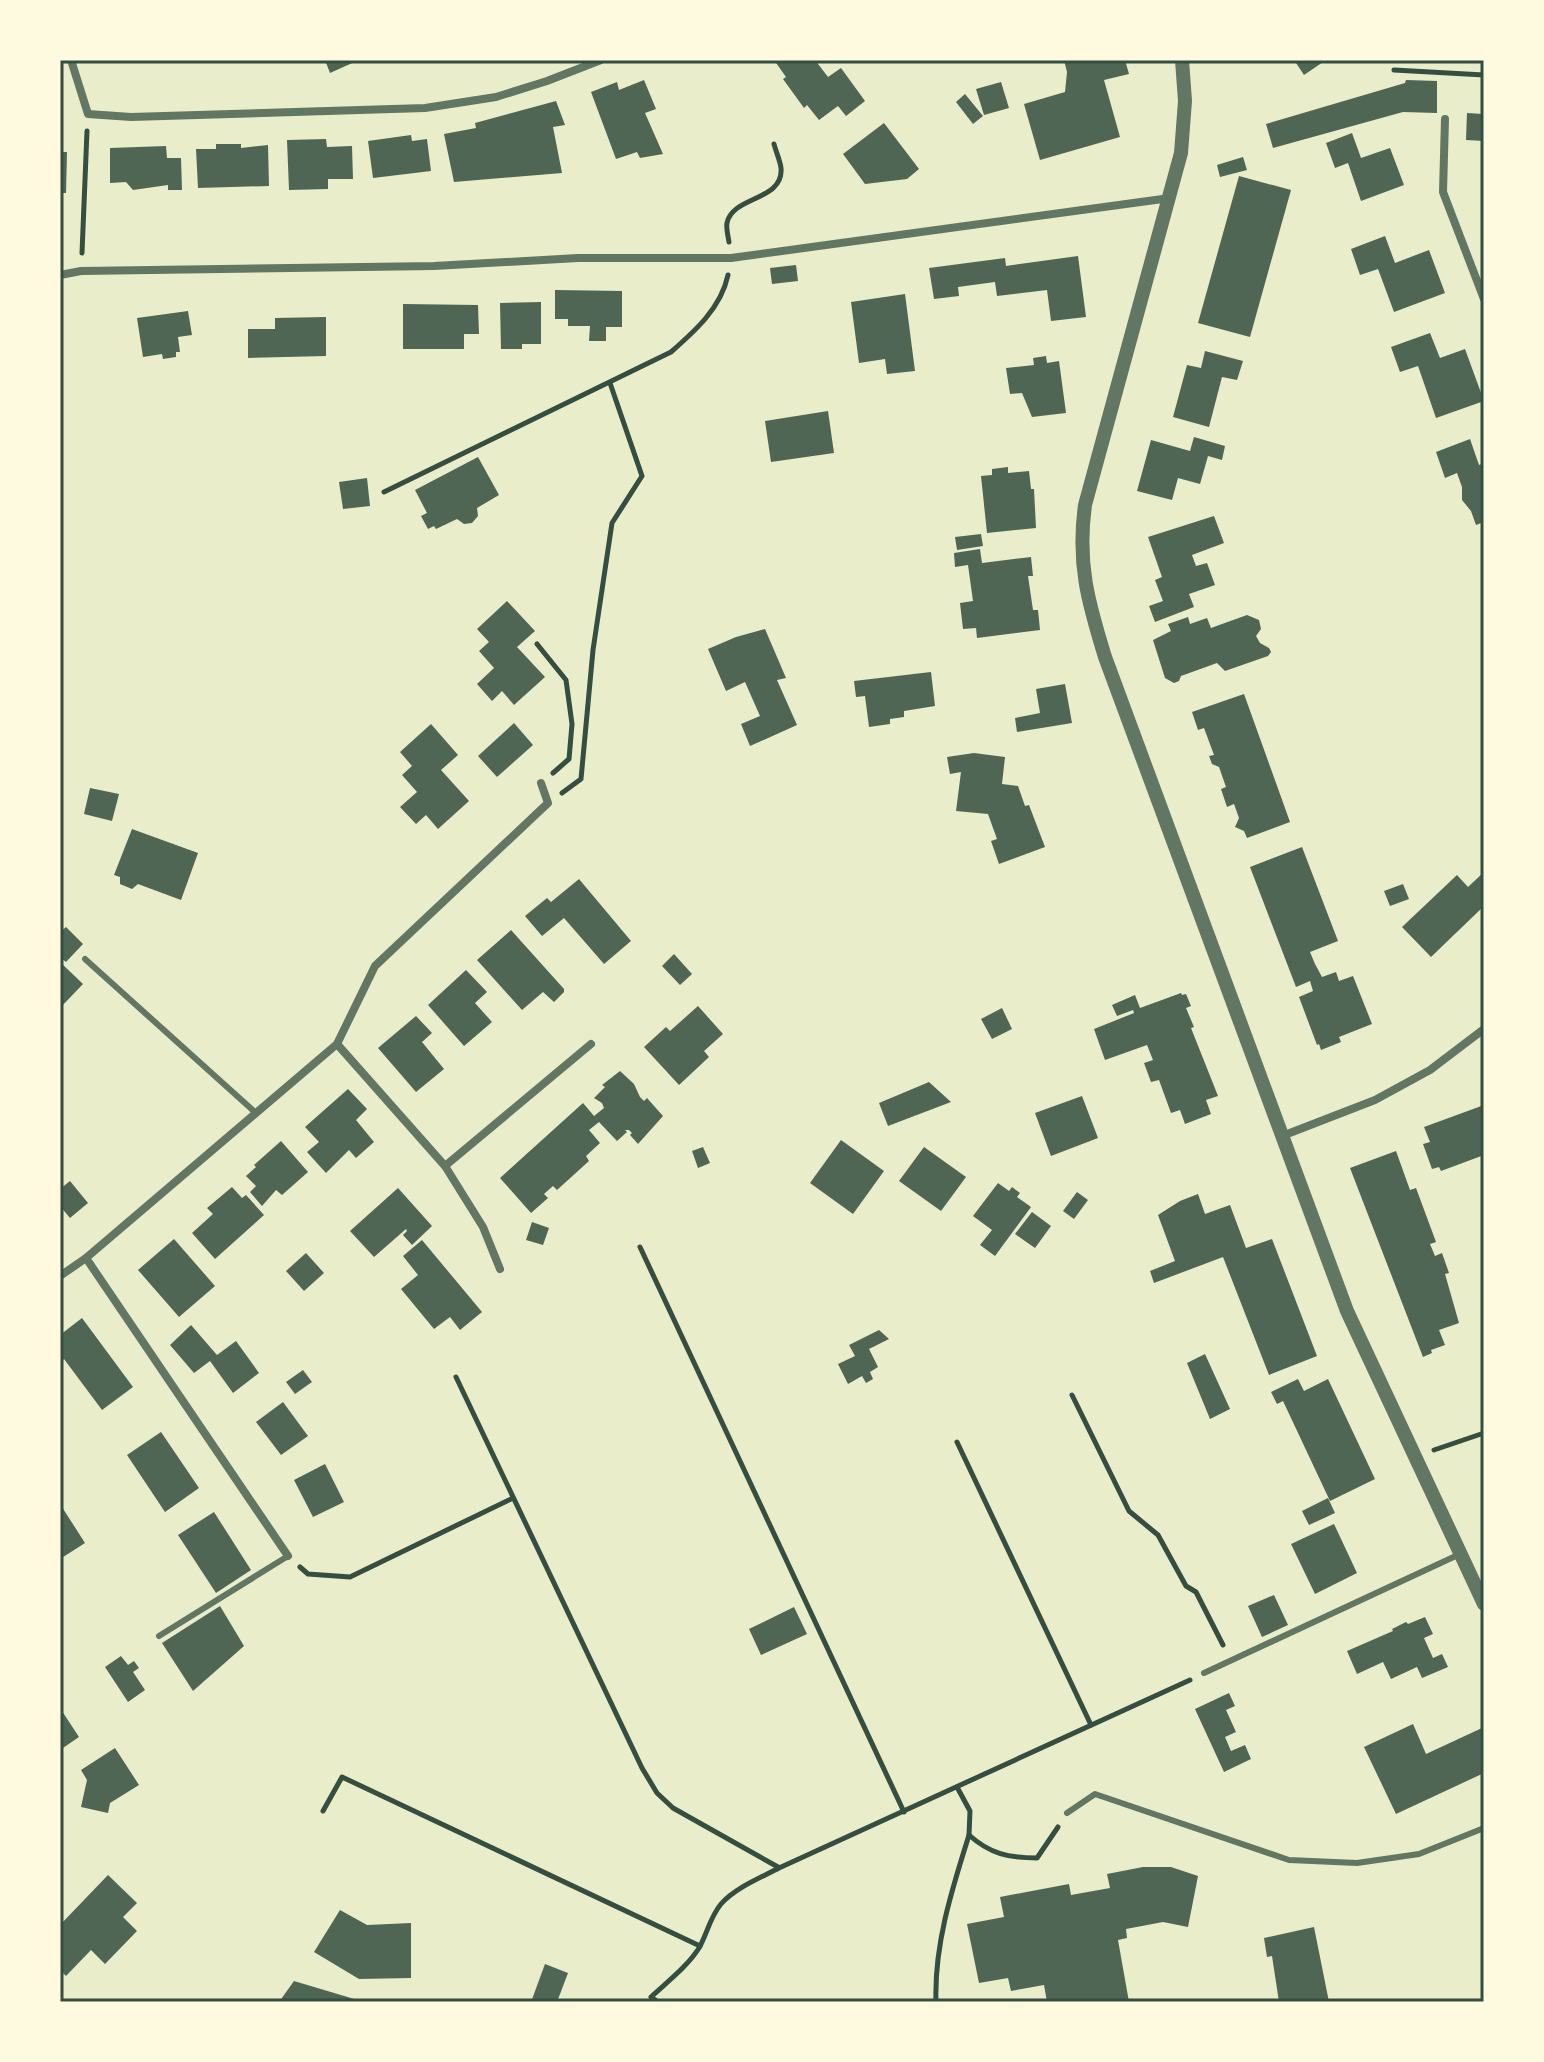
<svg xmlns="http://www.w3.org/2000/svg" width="1544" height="2062" font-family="Quicksand,sans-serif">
	<rect width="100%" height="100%" fill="#e9edc9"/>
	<g fill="#4f6655">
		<path d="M325 60H359L330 73Z"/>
		<path d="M774 60H815L828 77 841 68 865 101 846 116 838 106 819 120 807 105 804 108 783 79 786 77Z"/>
		<path d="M1064 60H1125L1129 74 1104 80 1120 137 1040 160 1024 104 1065 92 1067 72Z"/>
		<path d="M1294 60H1326L1304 75Z"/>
		<path d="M644 80 656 109 645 113 663 154 640 158 637 152 616 159 591 92 617 82 619 90Z"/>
		<path d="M1406 80 1437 81V113L1403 112 1273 148 1266 124 1405 83Z"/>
		<path d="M1001 82 1009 108 984 115 976 89Z"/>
		<path d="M965 94 983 116 973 124 956 102Z"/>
		<path d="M556 101 565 125 553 127 562 173 454 182 444 134 476 128 475 123Z"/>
		<path d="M1467 113 1484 114V141L1466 140Z"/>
		<path d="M884 123 919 169 907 179 865 184 843 154Z"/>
		<path d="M1352 133 1361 158 1390 148 1404 185 1361 201 1348 163 1335 168 1326 143Z"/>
		<path d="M411 135 412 141 427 139 431 171 373 178 368 141Z"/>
		<path d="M326 139 327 147 352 146 353 179H328V189L289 190 287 140Z"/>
		<path d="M216 144H241V148L268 145 269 186 198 188 196 149H216Z"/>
		<path d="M166 146 167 158H181L182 190H168V185L133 190 126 182 110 183V148Z"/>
		<path d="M60 152H67L66 193H60Z"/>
		<path d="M1243 157 1247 170 1220 177 1217 165Z"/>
		<path d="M1239 176 1291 190 1250 337 1198 323Z"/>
		<path d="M1385 236 1395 263 1429 250 1445 293 1394 312 1378 269 1360 275 1351 249Z"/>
		<path d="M1078 256 1086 317 1051 321 1047 290 997 296 995 282 958 287 959 296 934 299 929 268 1005 258 1006 266Z"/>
		<path d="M796 265 798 281 772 284 770 268Z"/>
		<path d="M555 290 622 291V327H606V341H589L590 326H568V319H555Z"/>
		<path d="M905 294 915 371 887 374 885 359 859 363 851 302Z"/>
		<path d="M541 302V344H522V349H501L500 303Z"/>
		<path d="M403 304 478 305 479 334H464V349H403Z"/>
		<path d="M188 311 192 335 178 337 180 352H176V357L163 359 162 354 143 357 137 318Z"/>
		<path d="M326 317V356L248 358V329H275V318Z"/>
		<path d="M1430 333 1440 358 1465 349 1484 401 1436 418 1418 366 1400 372 1391 347Z"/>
		<path d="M1205 351 1243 361 1237 380 1222 377 1209 427 1173 417 1187 365 1201 368Z"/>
		<path d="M1046 356 1047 363 1059 361 1066 413 1032 417 1022 393 1010 394 1006 368 1034 365 1033 358Z"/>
		<path d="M828 411 834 453 771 462 765 421Z"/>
		<path d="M1194 437 1225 446 1222 460 1208 456 1200 484 1178 478 1172 500 1137 491 1151 440 1190 451Z"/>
		<path d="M1470 439 1479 465 1484 463V522L1476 525 1471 511 1462 500V487L1457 473 1445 478 1436 452Z"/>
		<path d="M478 457 499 495 477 508 478 516 472 523 464 524 457 519 436 529 434 526 428 529 421 516 427 513 415 490Z"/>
		<path d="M1008 467V473L1029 471 1031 489H1034L1036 528 987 533 981 476 992 475V469Z"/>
		<path d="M367 478 370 506 343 509 339 482Z"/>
		<path d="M1214 516 1224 543 1192 555 1196 566 1207 563 1215 585 1189 594 1194 607 1155 622 1149 606 1163 601 1155 580 1162 577 1148 537Z"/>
		<path d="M981 534 983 546 957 550 955 537Z"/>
		<path d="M980 549 982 563 1031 557 1033 576H1028L1033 610H1038L1040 630 977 638 976 628 963 629 960 603 973 601 968 565 955 567 954 553Z"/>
		<path d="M507 601 535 631 517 647 545 677 514 705 502 691 492 701 477 684 494 668 479 651 489 642 477 629Z"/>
		<path d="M1247 615 1259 620 1261 629 1256 636 1260 643 1269 648 1271 652 1268 656 1225 671 1217 663 1181 676 1179 681 1174 683 1165 678 1153 640 1171 631 1168 624 1188 617 1190 624 1207 618 1211 628Z"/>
		<path d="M765 629 786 678 777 680 797 725 750 746 741 724 760 716 745 682 726 691 708 649 736 637Z"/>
		<path d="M931 672 935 706 904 711V717L890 719V724L869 727 865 696 856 697 854 681Z"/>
		<path d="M1065 684 1072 723 1017 732 1015 718 1040 713 1036 689Z"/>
		<path d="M1244 694 1290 822 1247 838 1244 831 1235 827 1239 818 1234 804 1227 807 1221 789 1226 787 1219 767 1212 764 1209 756 1214 755 1204 728 1198 730 1192 712Z"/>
		<path d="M514 723 533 745 497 777 478 756Z"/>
		<path d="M431 724 458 755 441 770 469 801 438 829 426 815 416 824 400 807 417 792 402 775 412 766 400 752Z"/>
		<path d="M974 753 1005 757 1002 784 1018 786 1025 806 1029 805 1045 847 999 864 991 841 997 839 988 814 956 811 961 772 950 774 947 757Z"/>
		<path d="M90 788 119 794 112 821 84 814Z"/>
		<path d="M132 829 198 853 181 900 138 884 132 889 120 884V877L114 875Z"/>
		<path d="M1302 847 1338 941 1310 952 1315 964 1322 977 1336 972 1339 981 1353 976 1372 1024 1339 1037 1341 1042 1321 1050 1319 1044 1317 1045 1299 997 1313 991 1310 981 1296 987 1250 867Z"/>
		<path d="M1484 872V906L1431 957 1402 927 1457 875 1468 887Z"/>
		<path d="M579 879 631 941 604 964 564 918 542 936 525 916 547 898 551 902Z"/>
		<path d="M1403 884 1409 899 1390 906 1384 891Z"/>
		<path d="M66 927 83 944 66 962 60 957V932Z"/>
		<path d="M511 930 564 989V992L554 1002 543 992 522 1010 477 960Z"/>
		<path d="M674 954 692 974 680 985 662 966Z"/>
		<path d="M60 962 83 984 60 1008Z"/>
		<path d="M466 970 487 992 475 1003 492 1022 464 1046 428 1005Z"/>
		<path d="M1181 993 1182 995 1186 994 1191 1006 1186 1008 1194 1027 1191 1028 1218 1096 1206 1100 1211 1114 1185 1124 1180 1110 1171 1113 1159 1080 1151 1082 1144 1063 1153 1060 1147 1045 1105 1060 1094 1029 1134 1013 1133 1010 1117 1016 1112 1005 1135 995 1140 1008Z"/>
		<path d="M698 1006 723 1034 704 1051 709 1057 679 1085 644 1047 666 1027 670 1031Z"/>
		<path d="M1002 1008 1012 1029 992 1039 981 1019Z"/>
		<path d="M416 1016 432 1033 422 1042 444 1069 416 1092 378 1048Z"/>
		<path d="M620 1071 634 1084 640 1097 644 1101 647 1098 663 1116 638 1144 630 1135 632 1133 629 1130H625L627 1132 617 1141 599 1122 589 1130 600 1143 586 1156 589 1161 557 1190 553 1186 544 1194 548 1198 531 1213 500 1178 583 1103 594 1116 604 1108 602 1103 594 1098 605 1087 602 1085Z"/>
		<path d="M929 1082 951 1102 888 1126 879 1103Z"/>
		<path d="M348 1089 367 1109 356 1120 374 1142 356 1158 349 1150 326 1173 307 1152 319 1142 305 1127Z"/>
		<path d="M1082 1096 1098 1138 1051 1156 1035 1113Z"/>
		<path d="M1484 1105V1155L1441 1171 1439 1167 1432 1169 1423 1144 1430 1142 1424 1127Z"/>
		<path d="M841 1140 884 1171 853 1214 810 1183Z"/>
		<path d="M281 1141 308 1172 282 1195 276 1190 262 1206 250 1192 256 1186 246 1176 256 1167 254 1165Z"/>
		<path d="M703 1147 710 1163 698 1168 692 1151Z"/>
		<path d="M924 1147 966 1177 941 1211 899 1181Z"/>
		<path d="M1396 1151 1410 1190 1416 1188 1436 1242 1430 1244 1435 1256 1442 1253 1449 1273 1445 1274 1459 1323 1439 1330 1445 1345 1431 1350 1432 1353 1423 1357 1350 1168Z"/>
		<path d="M70 1181 88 1203 70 1218 60 1206V1189Z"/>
		<path d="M998 1183 1009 1191 1012 1187 1020 1193 1017 1197 1031 1207 995 1256 980 1245 992 1230 973 1216Z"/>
		<path d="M232 1187 242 1198 246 1195 264 1215 215 1259 192 1233 213 1214 207 1208Z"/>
		<path d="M398 1188 432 1226 412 1245 403 1235 407 1231 406 1229 374 1257 350 1231Z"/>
		<path d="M1077 1192 1088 1200 1074 1219 1063 1211Z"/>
		<path d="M1198 1194 1205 1214 1230 1205 1246 1248 1272 1239 1317 1356 1269 1375 1223 1257 1154 1283 1150 1271 1175 1261 1158 1215 1180 1201Z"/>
		<path d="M1032 1212 1051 1226 1035 1248 1015 1234Z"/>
		<path d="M532 1222 549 1228 543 1245 526 1240Z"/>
		<path d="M174 1239 215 1286 179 1317 138 1270Z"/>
		<path d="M422 1240 482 1312 460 1330 450 1317 434 1329 401 1289 418 1275 403 1256Z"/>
		<path d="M306 1253 324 1273 304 1291 286 1271Z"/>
		<path d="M82 1318 133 1387 102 1410 64 1359 60 1363V1335Z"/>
		<path d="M191 1325 217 1355 236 1341 259 1373 233 1393 210 1361 194 1373 170 1345Z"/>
		<path d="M879 1330 889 1339 869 1349 878 1367 870 1372 873 1379 866 1383 862 1376 848 1384 838 1364 855 1356 849 1345Z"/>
		<path d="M1205 1354 1230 1409 1210 1419 1187 1363Z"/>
		<path d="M303 1370 312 1382 295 1394 286 1382Z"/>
		<path d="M1298 1379 1304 1391 1328 1379 1375 1479 1330 1501 1283 1401 1277 1404 1271 1392Z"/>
		<path d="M283 1402 308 1436 281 1455 256 1422Z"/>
		<path d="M161 1432 199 1488 165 1512 127 1455Z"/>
		<path d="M325 1464 344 1502 313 1517 294 1480Z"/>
		<path d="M1328 1498 1335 1513 1309 1525 1302 1511Z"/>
		<path d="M60 1504 85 1543 60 1559Z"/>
		<path d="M214 1512 251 1570 216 1593 178 1535Z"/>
		<path d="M1334 1524 1357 1573 1315 1594 1291 1544Z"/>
		<path d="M1274 1595 1288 1625 1262 1637 1248 1606Z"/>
		<path d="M220 1606 244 1646 193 1691 162 1643Z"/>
		<path d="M794 1607 807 1634 761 1655 749 1629Z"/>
		<path d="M1425 1617 1433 1634 1424 1638 1433 1658 1442 1654 1448 1667 1422 1678 1417 1667 1391 1679 1383 1662 1357 1674 1347 1651 1393 1631 1392 1629 1406 1622 1408 1624Z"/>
		<path d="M121 1656 128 1665 134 1661 139 1668 133 1672 145 1690 128 1702 105 1667Z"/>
		<path d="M1229 1693 1235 1706 1226 1710 1236 1732 1225 1737 1231 1751 1245 1745 1251 1759 1224 1772 1195 1709Z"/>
		<path d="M60 1708 79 1737 60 1750Z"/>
		<path d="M1413 1724 1426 1754 1482 1728 1484 1733V1773L1396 1814 1364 1747Z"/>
		<path d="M115 1748 139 1785 110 1803 108 1813 81 1807 87 1780 81 1770Z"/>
		<path d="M1143 1867H1171L1198 1876 1188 1927 1163 1922 1126 1929 1127 1938 1118 1940 1129 2002H1047L1044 1985 1011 1991 1008 1978 979 1983 967 1924 1004 1917 1000 1897 1069 1884 1071 1895 1110 1888 1107 1874Z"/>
		<path d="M108 1875 137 1903 123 1917 137 1931 105 1964 91 1950 66 1976 60 1970V1925Z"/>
		<path d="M340 1910 367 1925 411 1923V1978L359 1979 314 1952Z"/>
		<path d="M1314 1927 1329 2002H1279L1272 1956 1267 1957 1264 1938Z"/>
		<path d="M545 1964 568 1973 557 2002H531Z"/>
		<path d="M294 1981 361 2001V2002H279Z"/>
	</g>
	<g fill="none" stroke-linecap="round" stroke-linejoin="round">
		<g stroke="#344e41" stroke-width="5">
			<path d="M1394 70 1484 75"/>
			<path d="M729 242C728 236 726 228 727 223 732 196 784 201 781 168 780 160 776 152 774 144"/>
			<path d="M82 253 87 131"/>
			<path d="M384 492 671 352C695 331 721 308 728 275"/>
			<path d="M537 644 566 680 572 724 569 759 553 773"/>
			<path d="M562 793 581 779 593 650 612 523 642 476 610 383"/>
			<path d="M640 1247 904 1812"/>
			<path d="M456 1377 642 1768 657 1793 673 1808 778 1867"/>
			<path d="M1072 1395 1129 1511 1158 1535 1186 1586 1196 1592 1223 1645"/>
			<path d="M957 1442 1091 1725"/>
			<path d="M1434 1450 1484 1433"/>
			<path d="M300 1567 308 1574 350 1577 513 1498"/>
			<path d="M957 1787 970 1811 969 1835"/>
			<path d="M323 1811 342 1777 700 1946"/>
			<path d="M658 2002 651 1997C667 1982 687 1967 699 1948 707 1934 710 1917 721 1904 735 1888 760 1878 779 1868L1190 1680"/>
			<path d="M936 2002C934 1945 952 1889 969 1835 990 1854 1009 1858 1037 1858L1058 1827"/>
		</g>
		<g stroke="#617663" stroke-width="6">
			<path d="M85 959 256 1113"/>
			<path d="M159 1636 288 1556"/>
			<path d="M1204 1673 1460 1554"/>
			<path d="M1067 1813 1095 1794 1289 1860 1357 1863 1419 1854 1484 1828"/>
		</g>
		<g stroke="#617663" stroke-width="8">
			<path d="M71 60 88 114 131 117 425 108 496 97 547 81 601 60"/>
			<path d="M1445 119 1443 192 1484 299"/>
			<path d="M60 275 81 271 434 266 578 258H731L1170 198"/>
			<path d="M337 1044 445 1166 483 1227 500 1269"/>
			<path d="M1282 1136 1375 1100 1430 1070 1484 1029"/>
			<path d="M445 1166 591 1044"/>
			<path d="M86 1258 288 1556"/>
			<path d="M60 1276 86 1258 337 1044 375 966 548 803 541 783"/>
		</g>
		<path stroke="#617663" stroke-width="14" d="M1182 60 1185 101 1181 153 1085 505C1077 563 1088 602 1105 657L1347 1311 1484 1604"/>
	</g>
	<rect width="1544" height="2062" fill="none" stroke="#fefae0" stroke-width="124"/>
	<rect x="62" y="62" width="1420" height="1938" fill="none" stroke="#344e41" stroke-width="3"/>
</svg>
